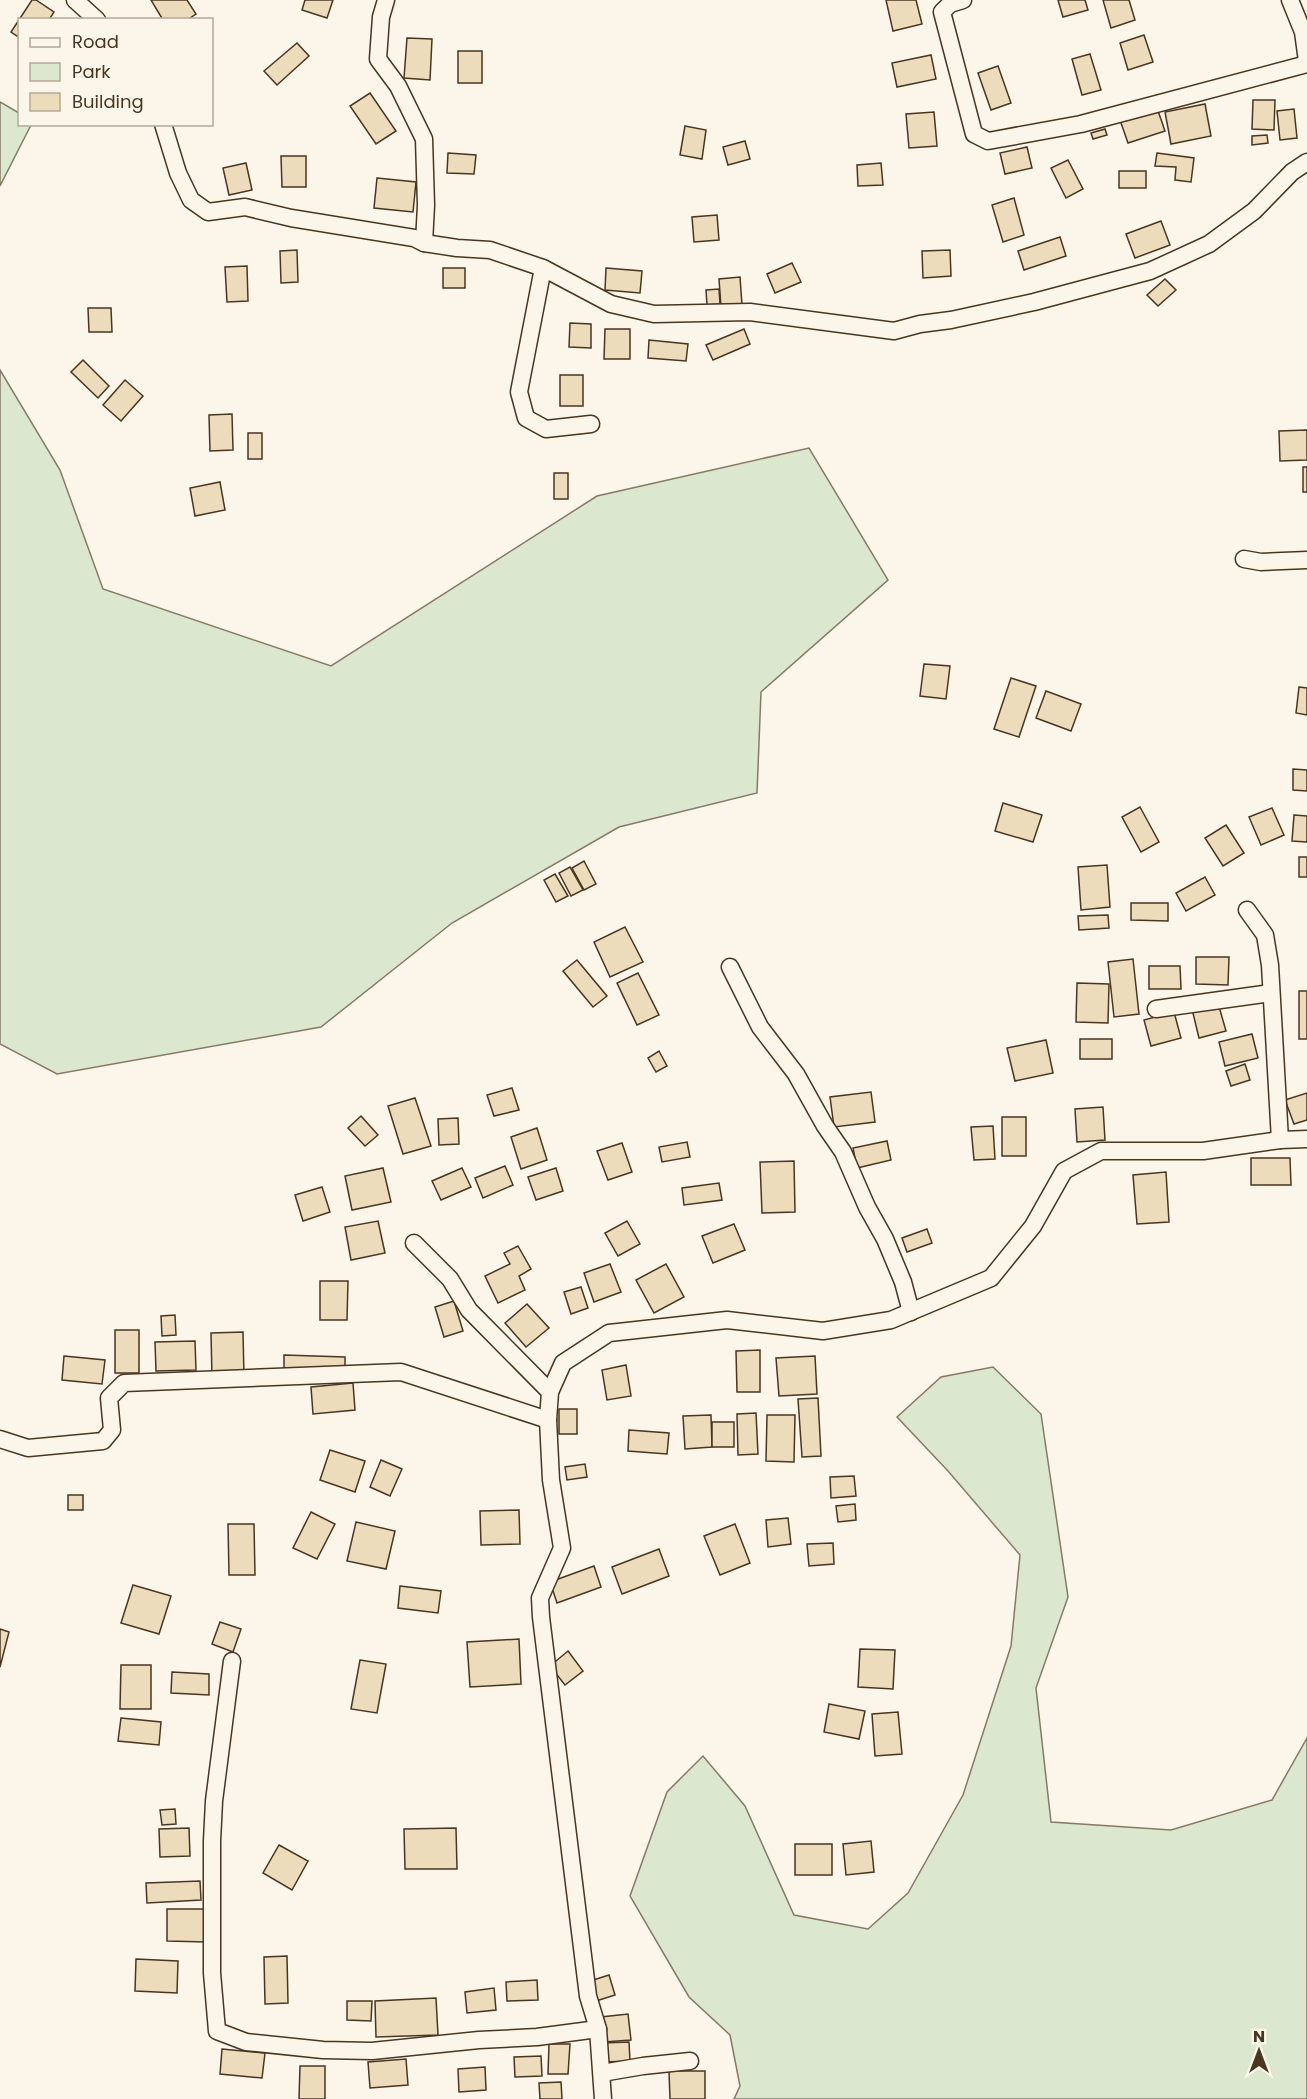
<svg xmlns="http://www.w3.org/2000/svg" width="1307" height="2099" font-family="Poppins,sans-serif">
	<rect width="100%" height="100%" fill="#fbf6e9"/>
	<g fill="#dce7d0" stroke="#887966" stroke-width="1.5">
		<path d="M0 102 19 113 20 124 31 125 0 186Z"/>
		<path d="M0 370 60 470 103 589 331 666 597 496 809 448 888 580 761 692 757 793 619 827 452 923 321 1027 57 1074 0 1044Z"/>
		<path d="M993 1367 1041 1414 1068 1597 1036 1688 1051 1822 1171 1830 1272 1800 1307 1738V2099H734L740 2086 730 2035 689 1997 630 1896 667 1792 703 1756 745 1806 794 1915 868 1929 908 1893 963 1795 1011 1646 1020 1555 948 1471 897 1417 941 1377Z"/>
	</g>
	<g fill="#ecdcbc" stroke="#4a3520" stroke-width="1.5">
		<path d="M32 0H36L54 12 49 20H20V38L11 32Z"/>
		<path d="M151 0H187L196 14 187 20H163Z"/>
		<path d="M305 0H333L327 18 302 10Z"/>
		<path d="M886 0H916L922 24 893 31Z"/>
		<path d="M1058 0H1085L1088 10 1063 17Z"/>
		<path d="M1103 0H1129L1135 20 1111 28Z"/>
		<path d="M1144 35 1153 62 1128 70 1120 43Z"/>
		<path d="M407 38 432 39 430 80 404 78Z"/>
		<path d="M297 43 309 56 277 85 264 71Z"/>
		<rect x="458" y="51" width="24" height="32"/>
		<path d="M1090 54 1101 90 1082 95 1072 59Z"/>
		<path d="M931 55 936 79 897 87 892 63Z"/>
		<path d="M998 66 1011 103 991 110 978 73Z"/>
		<path d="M370 93 396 131 376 144 350 106Z"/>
		<path d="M1253 100H1275L1274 130 1252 129Z"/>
		<path d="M1205 104 1211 136 1171 144 1165 112Z"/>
		<path d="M1157 108 1165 131 1128 143 1120 120Z"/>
		<path d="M1294 109 1297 138 1280 140 1277 111Z"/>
		<path d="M934 112 937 146 909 148 906 114Z"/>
		<path d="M685 126 706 130 702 159 680 155Z"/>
		<path d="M1105 129 1107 135 1093 139 1091 133Z"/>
		<path d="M1267 135 1268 143 1252 145V136Z"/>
		<path d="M745 141 750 159 728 165 723 147Z"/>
		<path d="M1027 147 1032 168 1005 174 1000 153Z"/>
		<path d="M448 153 476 155 474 174 447 173Z"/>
		<path d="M1157 153 1194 158 1191 182 1175 180 1176 167 1155 166Z"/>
		<path d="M281 156H306V187H282Z"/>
		<path d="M1068 160 1083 189 1066 198 1051 168Z"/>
		<path d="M246 163 252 190 229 195 223 168Z"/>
		<path d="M881 163 883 185 858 186 857 165Z"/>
		<rect x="1119" y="171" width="27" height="17"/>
		<path d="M377 178 416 182 413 212 374 208Z"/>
		<path d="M1014 198 1024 235 1003 242 992 205Z"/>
		<path d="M717 215 719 240 694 242 692 217Z"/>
		<path d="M1161 221 1170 245 1135 258 1126 234Z"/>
		<path d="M1060 237 1066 256 1024 270 1018 251Z"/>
		<path d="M297 250 298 282 281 283 280 251Z"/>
		<path d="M950 250 951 276 923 278 922 251Z"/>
		<path d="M792 263 801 282 775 293 767 274Z"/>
		<path d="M247 266 248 301 227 302 225 267Z"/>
		<rect x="443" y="268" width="22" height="20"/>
		<path d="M606 268 642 271 640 293 605 290Z"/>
		<path d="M740 277 742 305 721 307 719 279Z"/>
		<path d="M1165 279 1176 290 1158 306 1147 295Z"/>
		<path d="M719 289 720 304 707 305 706 290Z"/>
		<path d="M88 308H111L112 332H89Z"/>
		<path d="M570 323 591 324V348L569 347Z"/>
		<path d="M605 329H630V359H604Z"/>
		<path d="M744 329 750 344 713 360 706 345Z"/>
		<path d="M649 340 688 344 686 361 648 358Z"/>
		<path d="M83 360 109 386 98 398 71 372Z"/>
		<rect x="560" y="375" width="23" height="31"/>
		<path d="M125 380 143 396 121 421 103 405Z"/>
		<path d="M232 414 233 450 210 451 209 415Z"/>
		<path d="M1307 430V460L1280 461 1279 431Z"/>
		<rect x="248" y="433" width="14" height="26"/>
		<rect x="1303" y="467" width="4" height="25"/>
		<rect x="554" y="473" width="14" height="26"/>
		<path d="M220 482 225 510 195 516 190 488Z"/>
		<path d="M924 664 950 666 946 699 920 696Z"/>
		<path d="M1011 678 1036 686 1019 737 994 729Z"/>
		<path d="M1299 687 1307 688V715L1296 713Z"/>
		<path d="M1046 691 1081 704 1071 731 1036 718Z"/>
		<path d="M1293 769 1307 770V791L1293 790Z"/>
		<path d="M1003 803 1042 815 1033 842 995 831Z"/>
		<path d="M1140 807 1159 842 1141 852 1122 817Z"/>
		<path d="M1272 808 1284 835 1261 845 1249 817Z"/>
		<path d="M1294 815 1307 816V842L1292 841Z"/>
		<path d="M1226 825 1244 853 1223 866 1205 838Z"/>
		<rect x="1299" y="857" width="8" height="20"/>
		<path d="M584 861 596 884 584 890 572 868Z"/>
		<path d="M1107 865 1110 907 1081 910 1078 867Z"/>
		<path d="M570 867 583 890 571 896 559 873Z"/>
		<path d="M555 874 568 896 556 902 544 880Z"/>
		<path d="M1205 877 1215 895 1186 911 1176 893Z"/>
		<path d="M1131 903H1168V921L1131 920Z"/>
		<path d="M1108 915 1109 928 1079 930 1078 916Z"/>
		<path d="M625 927 643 962 610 977 594 942Z"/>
		<path d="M1196 957H1229L1228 985 1196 984Z"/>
		<path d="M1133 959 1139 1014 1114 1017 1108 962Z"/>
		<path d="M577 960 607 996 593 1007 563 971Z"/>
		<path d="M1149 966H1180L1181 989H1149Z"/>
		<path d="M638 973 659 1015 637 1025 617 983Z"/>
		<path d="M1077 983 1109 984 1108 1023 1076 1022Z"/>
		<rect x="1299" y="991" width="8" height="48"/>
		<path d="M1218 1003 1226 1031 1199 1038 1192 1009Z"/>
		<path d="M1174 1012 1181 1038 1151 1046 1144 1020Z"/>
		<path d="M1252 1034 1258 1058 1225 1066 1219 1042Z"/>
		<rect x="1080" y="1039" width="32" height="20"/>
		<path d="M1046 1040 1053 1073 1015 1081 1007 1048Z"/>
		<path d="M659 1051 667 1066 656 1072 648 1058Z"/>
		<path d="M1245 1064 1250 1080 1231 1086 1226 1071Z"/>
		<path d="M512 1088 519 1110 494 1116 487 1095Z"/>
		<path d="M871 1092 875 1122 834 1127 830 1097Z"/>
		<path d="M1307 1093V1120L1294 1124 1285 1100Z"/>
		<path d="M415 1098 431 1146 403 1154 388 1106Z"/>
		<path d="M1103 1107 1105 1140 1077 1142 1075 1109Z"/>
		<path d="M361 1116 378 1135 365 1146 348 1128Z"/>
		<rect x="1002" y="1117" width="24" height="39"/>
		<path d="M458 1118 459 1144 439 1145 438 1119Z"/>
		<path d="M993 1126 995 1159 974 1160 971 1127Z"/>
		<path d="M537 1128 547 1160 521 1169 511 1137Z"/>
		<path d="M887 1141 891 1160 857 1168 853 1148Z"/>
		<path d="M687 1142 690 1157 662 1162 659 1147Z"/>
		<path d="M622 1143 632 1172 608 1180 597 1151Z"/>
		<path d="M1251 1158H1290L1291 1185H1251Z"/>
		<path d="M794 1161 795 1212 762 1213 760 1162Z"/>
		<path d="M505 1166 513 1185 483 1198 475 1178Z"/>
		<path d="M383 1168 391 1202 352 1210 345 1176Z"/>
		<path d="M462 1168 471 1187 441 1200 432 1181Z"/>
		<path d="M556 1168 563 1191 536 1200 528 1177Z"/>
		<path d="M1166 1172 1169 1222 1137 1224 1133 1175Z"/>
		<path d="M719 1183 722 1200 684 1205 682 1188Z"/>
		<path d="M322 1187 330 1212 303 1221 295 1195Z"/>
		<path d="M378 1221 385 1253 351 1260 345 1227Z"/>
		<path d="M627 1221 640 1244 618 1256 605 1233Z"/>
		<path d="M734 1224 745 1250 713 1263 702 1236Z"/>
		<path d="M927 1229 932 1243 907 1252 902 1238Z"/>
		<path d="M518 1246 531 1269 519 1276 525 1290 498 1303 485 1276 510 1264 504 1253Z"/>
		<path d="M610 1264 621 1292 594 1302 584 1273Z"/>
		<path d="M666 1264 684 1297 654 1313 636 1280Z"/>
		<path d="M320 1281H348L347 1320H320Z"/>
		<path d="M581 1287 588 1308 571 1314 564 1292Z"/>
		<path d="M454 1301 463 1331 444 1337 435 1307Z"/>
		<path d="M527 1304 549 1328 526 1347 505 1323Z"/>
		<path d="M175 1315 176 1335 162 1336 161 1316Z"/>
		<rect x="115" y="1330" width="24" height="43"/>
		<path d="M243 1332 244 1377 212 1378 211 1333Z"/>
		<path d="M195 1341 196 1370 156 1371 155 1342Z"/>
		<path d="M760 1350V1392H737L736 1351Z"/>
		<path d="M284 1355 345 1357V1373L284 1372Z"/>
		<path d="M64 1356 105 1360 102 1384 62 1380Z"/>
		<path d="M815 1356 817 1394 779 1396 776 1358Z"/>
		<path d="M626 1365 631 1396 607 1400 602 1370Z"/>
		<path d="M353 1383 355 1410 313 1414 311 1387Z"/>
		<path d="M818 1398 821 1456 802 1457 798 1399Z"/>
		<rect x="559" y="1409" width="18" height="25"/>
		<path d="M756 1413 758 1454 738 1455 737 1414Z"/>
		<path d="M711 1415 712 1447 685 1449 683 1416Z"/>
		<path d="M767 1415H795L794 1462 766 1461Z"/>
		<rect x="712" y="1422" width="22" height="25"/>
		<path d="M629 1430 669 1433 667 1454 628 1451Z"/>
		<path d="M330 1450 365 1461 355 1492 320 1480Z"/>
		<path d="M381 1460 402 1469 390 1496 370 1487Z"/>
		<path d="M585 1464 587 1477 567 1480 565 1467Z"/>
		<path d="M854 1476 856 1496 831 1498 830 1477Z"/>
		<rect x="68" y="1495" width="15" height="15"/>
		<path d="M855 1504 856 1520 838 1522 836 1506Z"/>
		<path d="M519 1510 520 1544 481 1545 480 1511Z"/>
		<path d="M311 1512 335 1524 317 1559 293 1548Z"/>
		<path d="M788 1518 791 1544 768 1547 766 1520Z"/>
		<path d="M356 1522 395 1531 386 1569 347 1561Z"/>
		<path d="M228 1524H254L255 1575H229Z"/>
		<path d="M735 1524 750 1563 720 1575 704 1536Z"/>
		<path d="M833 1543 834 1564 809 1566 807 1544Z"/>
		<path d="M659 1549 669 1576 622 1594 612 1567Z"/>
		<path d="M594 1566 601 1587 557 1603 550 1582Z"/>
		<path d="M133 1585 171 1596 159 1634 121 1623Z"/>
		<path d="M400 1586 441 1591 438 1613 398 1608Z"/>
		<path d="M220 1622 241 1629 233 1652 212 1644Z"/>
		<path d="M0 1629 9 1632 0 1667Z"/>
		<path d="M519 1639 521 1684 470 1687 467 1642Z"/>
		<path d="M860 1649 895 1650 893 1689 858 1687Z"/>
		<path d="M568 1651 583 1671 565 1685 550 1666Z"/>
		<path d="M360 1660 386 1664 377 1713 351 1709Z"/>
		<path d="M121 1665H151V1709H120Z"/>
		<path d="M172 1672 209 1674V1695L171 1693Z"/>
		<path d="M829 1704 865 1711 859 1739 824 1732Z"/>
		<path d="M898 1712 902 1754 875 1756 872 1714Z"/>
		<path d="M121 1718 161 1722 159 1745 118 1741Z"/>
		<path d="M175 1809 176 1824 162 1825 160 1810Z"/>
		<path d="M189 1828 190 1856 160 1857 159 1829Z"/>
		<path d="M456 1828 457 1869H405L404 1829Z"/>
		<path d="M871 1841 874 1872 846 1875 843 1844Z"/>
		<rect x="795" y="1844" width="37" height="31"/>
		<path d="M279 1845 308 1861 292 1890 263 1873Z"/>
		<path d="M200 1881 201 1900 147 1903 146 1883Z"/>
		<path d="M167 1909H206V1942L167 1941Z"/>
		<path d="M287 1956 288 2003 265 2004 264 1957Z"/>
		<path d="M136 1959 178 1961 177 1993 135 1991Z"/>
		<path d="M609 1975 615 1995 593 2002 587 1982Z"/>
		<path d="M537 1980 538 2000 507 2001 506 1982Z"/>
		<path d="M494 1988 496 2010 467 2013 465 1992Z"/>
		<path d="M436 1998 438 2035 376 2037 375 2001Z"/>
		<path d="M347 2001H372L371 2021 347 2020Z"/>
		<path d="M628 2014 631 2040 604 2042 601 2017Z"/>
		<path d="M629 2042 630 2061 603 2062 602 2043Z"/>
		<path d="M549 2044H570L568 2074H548Z"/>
		<path d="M222 2049 265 2053 262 2078 220 2074Z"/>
		<path d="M541 2056 542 2076 515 2077 514 2057Z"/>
		<path d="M406 2059 408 2085 370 2088 368 2062Z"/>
		<path d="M300 2066H325V2099H299Z"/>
		<path d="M485 2067 486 2090 459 2092 458 2069Z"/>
		<path d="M669 2071H705V2099H670Z"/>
		<path d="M561 2082 562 2099H540L539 2083Z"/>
	</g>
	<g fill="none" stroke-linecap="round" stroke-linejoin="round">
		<g stroke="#4a3520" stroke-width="19">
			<g id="minor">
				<path d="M75 0 97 20"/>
				<path d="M386 0 381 17 378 59 398 86 424 139 426 205 424 243"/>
				<path d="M963 0 950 4 942 12 974 134 988 141 1081 124 1307 64"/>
				<path d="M1290 0 1303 32 1307 61"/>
				<path d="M163 124 178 173 191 200 208 212 245 207 291 218 414 238 424 243 457 248 490 250 543 268 611 304 654 314 750 312 894 331 920 324 951 320 1034 302 1150 271 1209 244 1254 211 1292 172 1307 162"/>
				<path d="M543 268 519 392 526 418 546 429 591 424"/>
				<path d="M1244 559 1261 562 1307 560"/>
				<path d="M1247 910 1265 935 1270 965 1280 1140"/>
				<path d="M730 967 760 1027 796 1074 825 1126 843 1152 867 1207 885 1239 903 1282 911 1312"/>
				<path d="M1156 1009 1271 993"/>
				<path d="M414 1243 450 1279 469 1310 550 1392"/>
				<path d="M0 1439 28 1448 103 1441 112 1430 109 1398 124 1383 401 1372 548 1420"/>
				<path d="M232 1661 214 1801 212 1841V1973L217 2031 246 2042 323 2050 372 2051 479 2040 537 2037 598 2029"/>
				<path d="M602 2073 643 2066 690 2061"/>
				<path d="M603 2099 598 2029 588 1996 541 1617 540 1598 562 1548 551 1480 548 1420 550 1392 563 1363 609 1333 727 1320 823 1331 891 1320 991 1278 1033 1226 1064 1171 1101 1151H1203L1280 1140 1307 1139"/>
			</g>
		</g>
		<use href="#minor" stroke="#fbf6e9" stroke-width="16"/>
	</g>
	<rect x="18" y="18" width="195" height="108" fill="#fbf6e9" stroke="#b4a999" stroke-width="1.5"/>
	<rect x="30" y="38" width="30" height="9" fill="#fbf6e9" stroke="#b4a999" stroke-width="1.5"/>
	<text x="72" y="48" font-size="18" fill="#4a3520">Road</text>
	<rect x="30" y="63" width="30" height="18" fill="#dce7d0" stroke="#b4a999" stroke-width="1.5"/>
	<text x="72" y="78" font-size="18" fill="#4a3520">Park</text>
	<rect x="30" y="93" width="30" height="18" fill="#ecdcbc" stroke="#b4a999" stroke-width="1.5"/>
	<text x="72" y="108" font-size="18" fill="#4a3520">Building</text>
	<g transform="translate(1259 2051)" stroke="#fbf6e9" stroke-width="4.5" paint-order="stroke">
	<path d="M0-4.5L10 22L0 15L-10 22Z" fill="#4a3520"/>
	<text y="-9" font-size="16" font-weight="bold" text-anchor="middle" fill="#4a3520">N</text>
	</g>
</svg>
